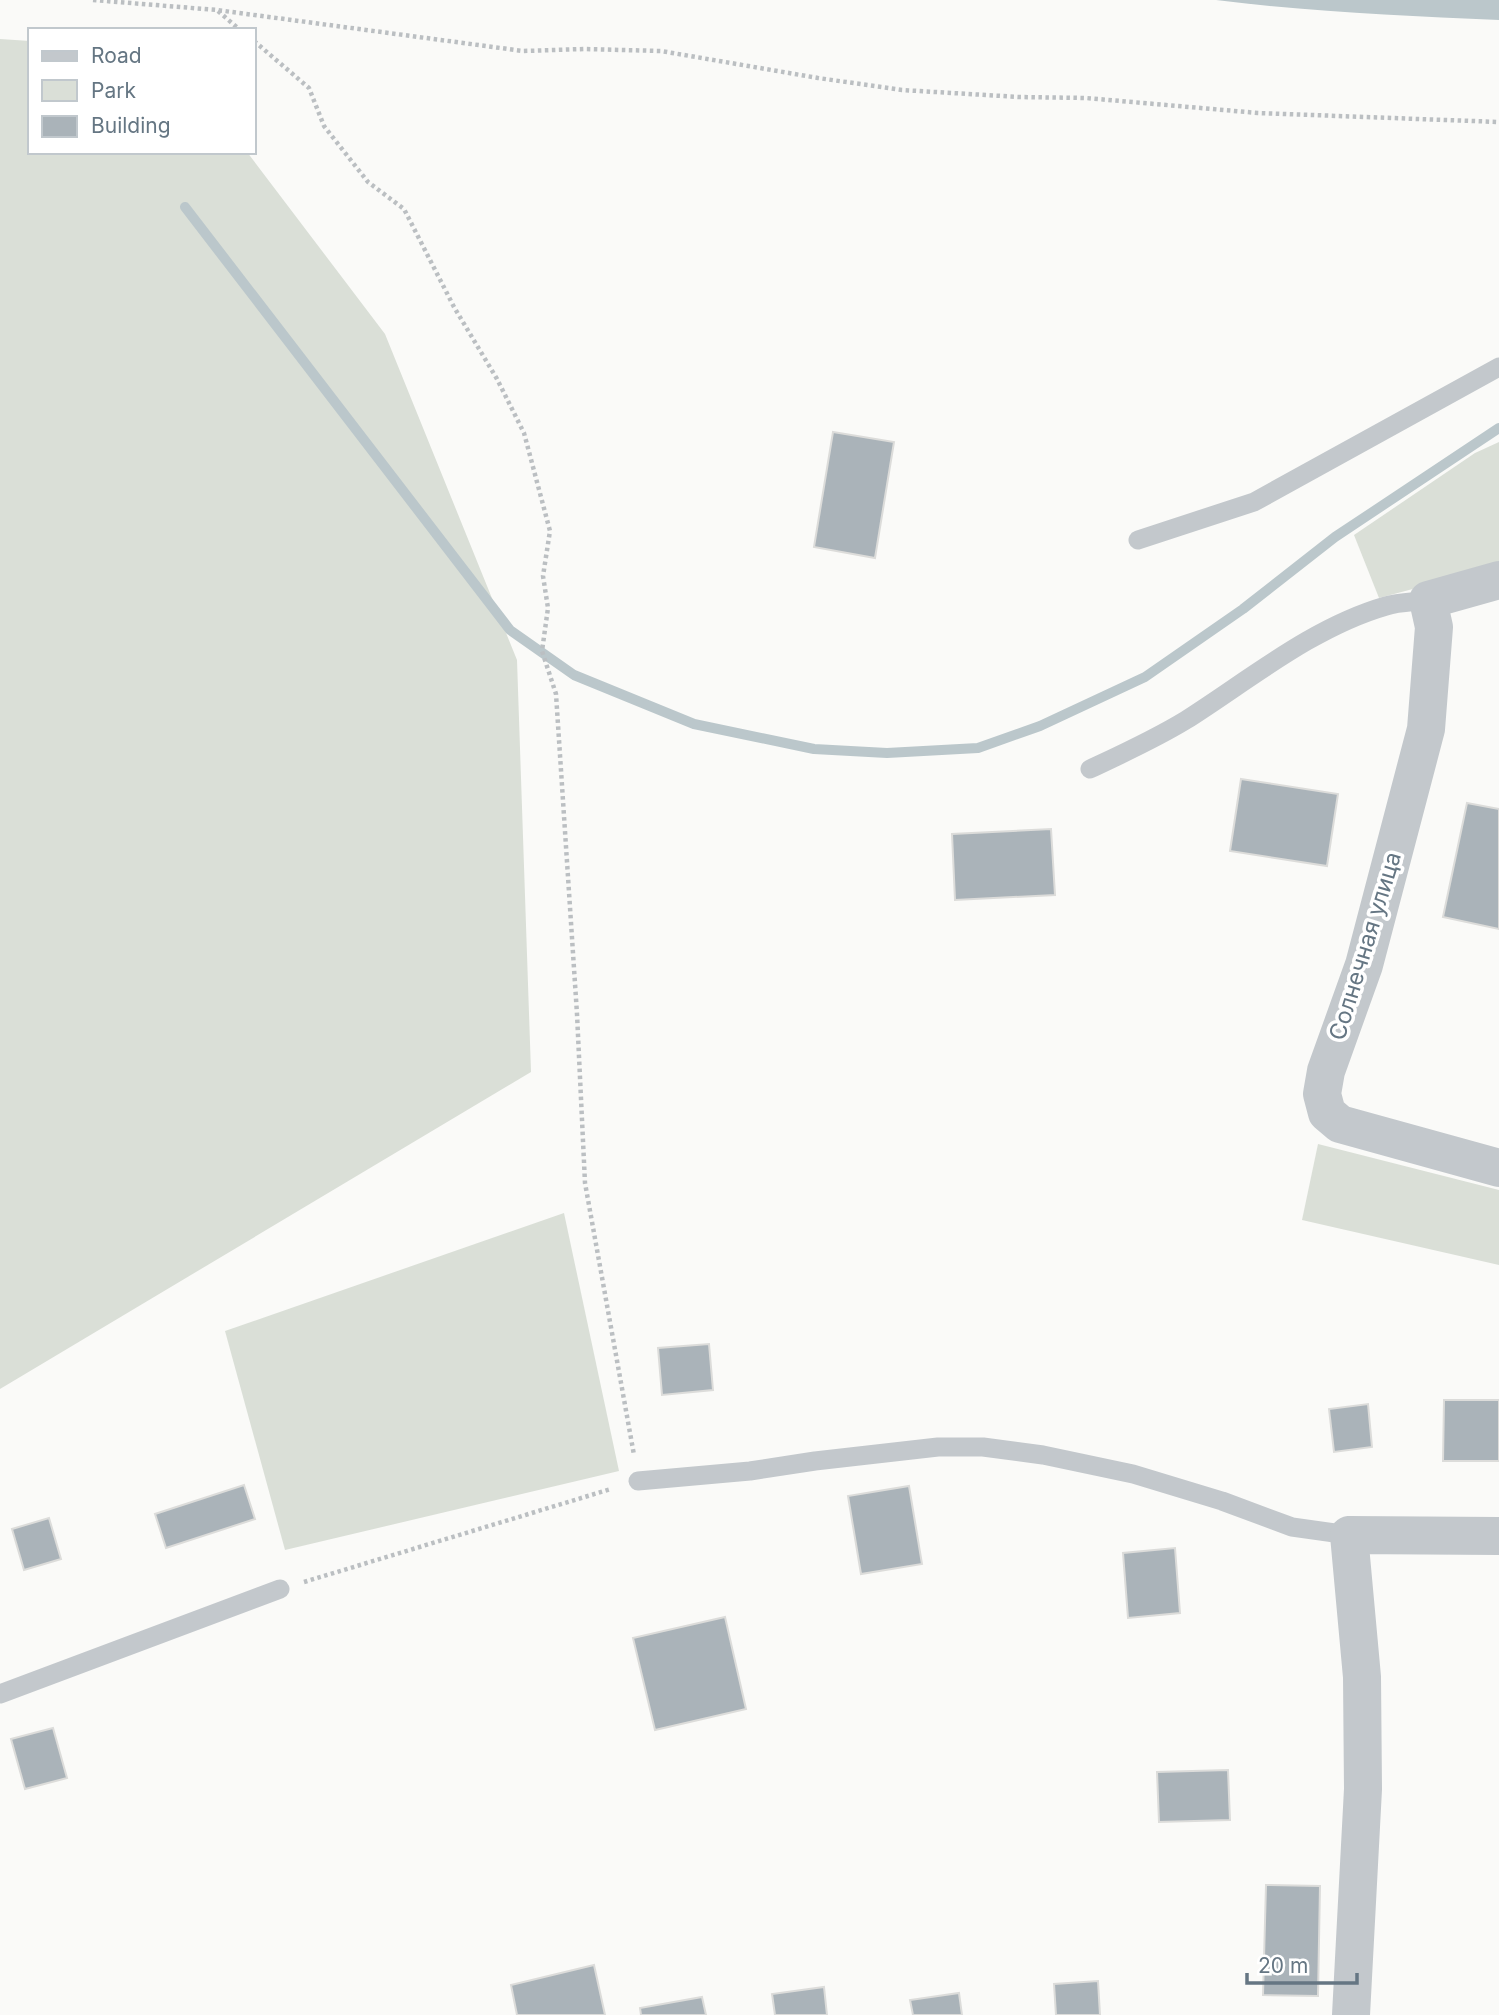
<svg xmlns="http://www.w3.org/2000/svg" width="1499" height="2015" font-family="Inter,sans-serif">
	<rect width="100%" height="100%" fill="#fafaf8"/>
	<g fill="#dadfd7">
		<path d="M0 39 30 41V152H247L385 334 517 660 531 1072 0 1389Z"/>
		<path d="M1499 442V566L1379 598 1354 535 1475 453Z"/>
		<path d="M1318 1144 1499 1190V1265L1302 1220Z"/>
		<path d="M564 1213 619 1471 285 1550 225 1331Z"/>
	</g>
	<path fill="#bbc7cb" d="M1216 0H1499V20C1404 16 1310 12 1216 0Z"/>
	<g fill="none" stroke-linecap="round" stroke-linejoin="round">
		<path stroke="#bbc7cb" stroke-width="10" d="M185 207 510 630 574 675 694 724 814 749 887 753 978 748 1040 726 1145 677 1243 609 1335 537 1499 428"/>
	</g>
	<g fill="#aab3b9" stroke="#dcdcda" stroke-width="2">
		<path d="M833 432 894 442 875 558 814 547Z"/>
		<path d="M1241 779 1338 794 1327 866 1230 851Z"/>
		<path d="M1467 803 1499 809V929L1443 917Z"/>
		<path d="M1051 829 1055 895 955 900 952 834Z"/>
		<path d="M709 1344 713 1390 662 1395 658 1348Z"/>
		<path d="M1444 1400H1499V1461H1443Z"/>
		<path d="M1368 1404 1372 1447 1334 1452 1329 1409Z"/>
		<path d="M244 1485 255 1519 166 1548 155 1514Z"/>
		<path d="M909 1486 922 1564 861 1574 848 1496Z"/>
		<path d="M49 1518 61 1559 24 1570 12 1529Z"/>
		<path d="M1175 1548 1180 1613 1128 1618 1123 1553Z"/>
		<path d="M725 1617 746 1709 655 1730 633 1638Z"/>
		<path d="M53 1728 67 1778 25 1789 11 1739Z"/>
		<path d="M1228 1770 1230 1820 1159 1822 1157 1772Z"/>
		<path d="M1266 1885 1320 1886 1318 1996 1263 1995Z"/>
		<path d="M594 1965 605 2015H517L511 1985Z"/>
		<path d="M1098 1981 1100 2015H1056L1054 1984Z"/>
		<path d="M824 1987 827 2015H775L772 1994Z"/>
		<path d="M959 1993 962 2015H913L910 2000Z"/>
		<path d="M702 1997 706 2015H641L640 2008Z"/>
	</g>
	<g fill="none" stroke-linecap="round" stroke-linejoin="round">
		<g stroke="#bbbfc2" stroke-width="4.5" stroke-dasharray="3.5 3.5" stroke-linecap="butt">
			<path d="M93 0 217 10 523 51 584 49 661 51 818 78 902 90 1019 97 1086 98 1258 113 1499 122"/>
			<path d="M218 11 240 30"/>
			<path d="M254 41 309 88 324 126 368 182 404 209 454 307 497 379 524 433 550 531 543 576 548 608 542 651 556 694 577 1014 585 1183 634 1455"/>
			<path d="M304 1582 611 1489"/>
		</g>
		<g stroke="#c3c8cc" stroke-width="19">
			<path d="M1138 540 1254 502 1499 367"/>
			<path d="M1090 769C1122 754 1155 739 1186 720 1249 680 1313 627 1386 606 1399 602 1415 602 1428 600"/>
			<path d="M638 1481 750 1471 815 1461 938 1447H983L1043 1455 1133 1474 1222 1501 1292 1527 1349 1535"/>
			<path d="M0 1694 280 1589"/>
		</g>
		<g stroke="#c3c8cc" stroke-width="38">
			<path d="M1499 580 1428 600 1434 627 1426 729 1364 965 1326 1071 1322 1094 1327 1113 1340 1124 1499 1168"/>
			<path d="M1351 2015 1363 1789 1362 1677 1349 1535 1499 1536"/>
		</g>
	</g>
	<g text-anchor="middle" stroke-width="7" stroke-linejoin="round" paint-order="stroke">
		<g font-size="23" fill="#657683" stroke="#fff">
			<text transform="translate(1365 946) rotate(-73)" y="8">Солнечная улица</text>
		</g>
	</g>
	<rect x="28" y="28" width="228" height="126" fill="#ffffff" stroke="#c1c8cd" stroke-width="2"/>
	<rect x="42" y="51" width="35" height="10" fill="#c3c8cc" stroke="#c1c8cd" stroke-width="2"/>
	<text x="91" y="63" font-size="21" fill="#657683">Road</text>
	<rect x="42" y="80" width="35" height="21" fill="#dadfd7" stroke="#c1c8cd" stroke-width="2"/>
	<text x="91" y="98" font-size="21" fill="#657683">Park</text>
	<rect x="42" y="116" width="35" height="21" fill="#aab3b9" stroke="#c1c8cd" stroke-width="2"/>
	<text x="91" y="133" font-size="21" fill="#657683">Building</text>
	<path d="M1247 1973v10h110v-10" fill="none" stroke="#657683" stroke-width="3.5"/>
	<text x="1258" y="1973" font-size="21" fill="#657683" stroke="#ffffff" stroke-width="5" paint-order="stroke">20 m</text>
</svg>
